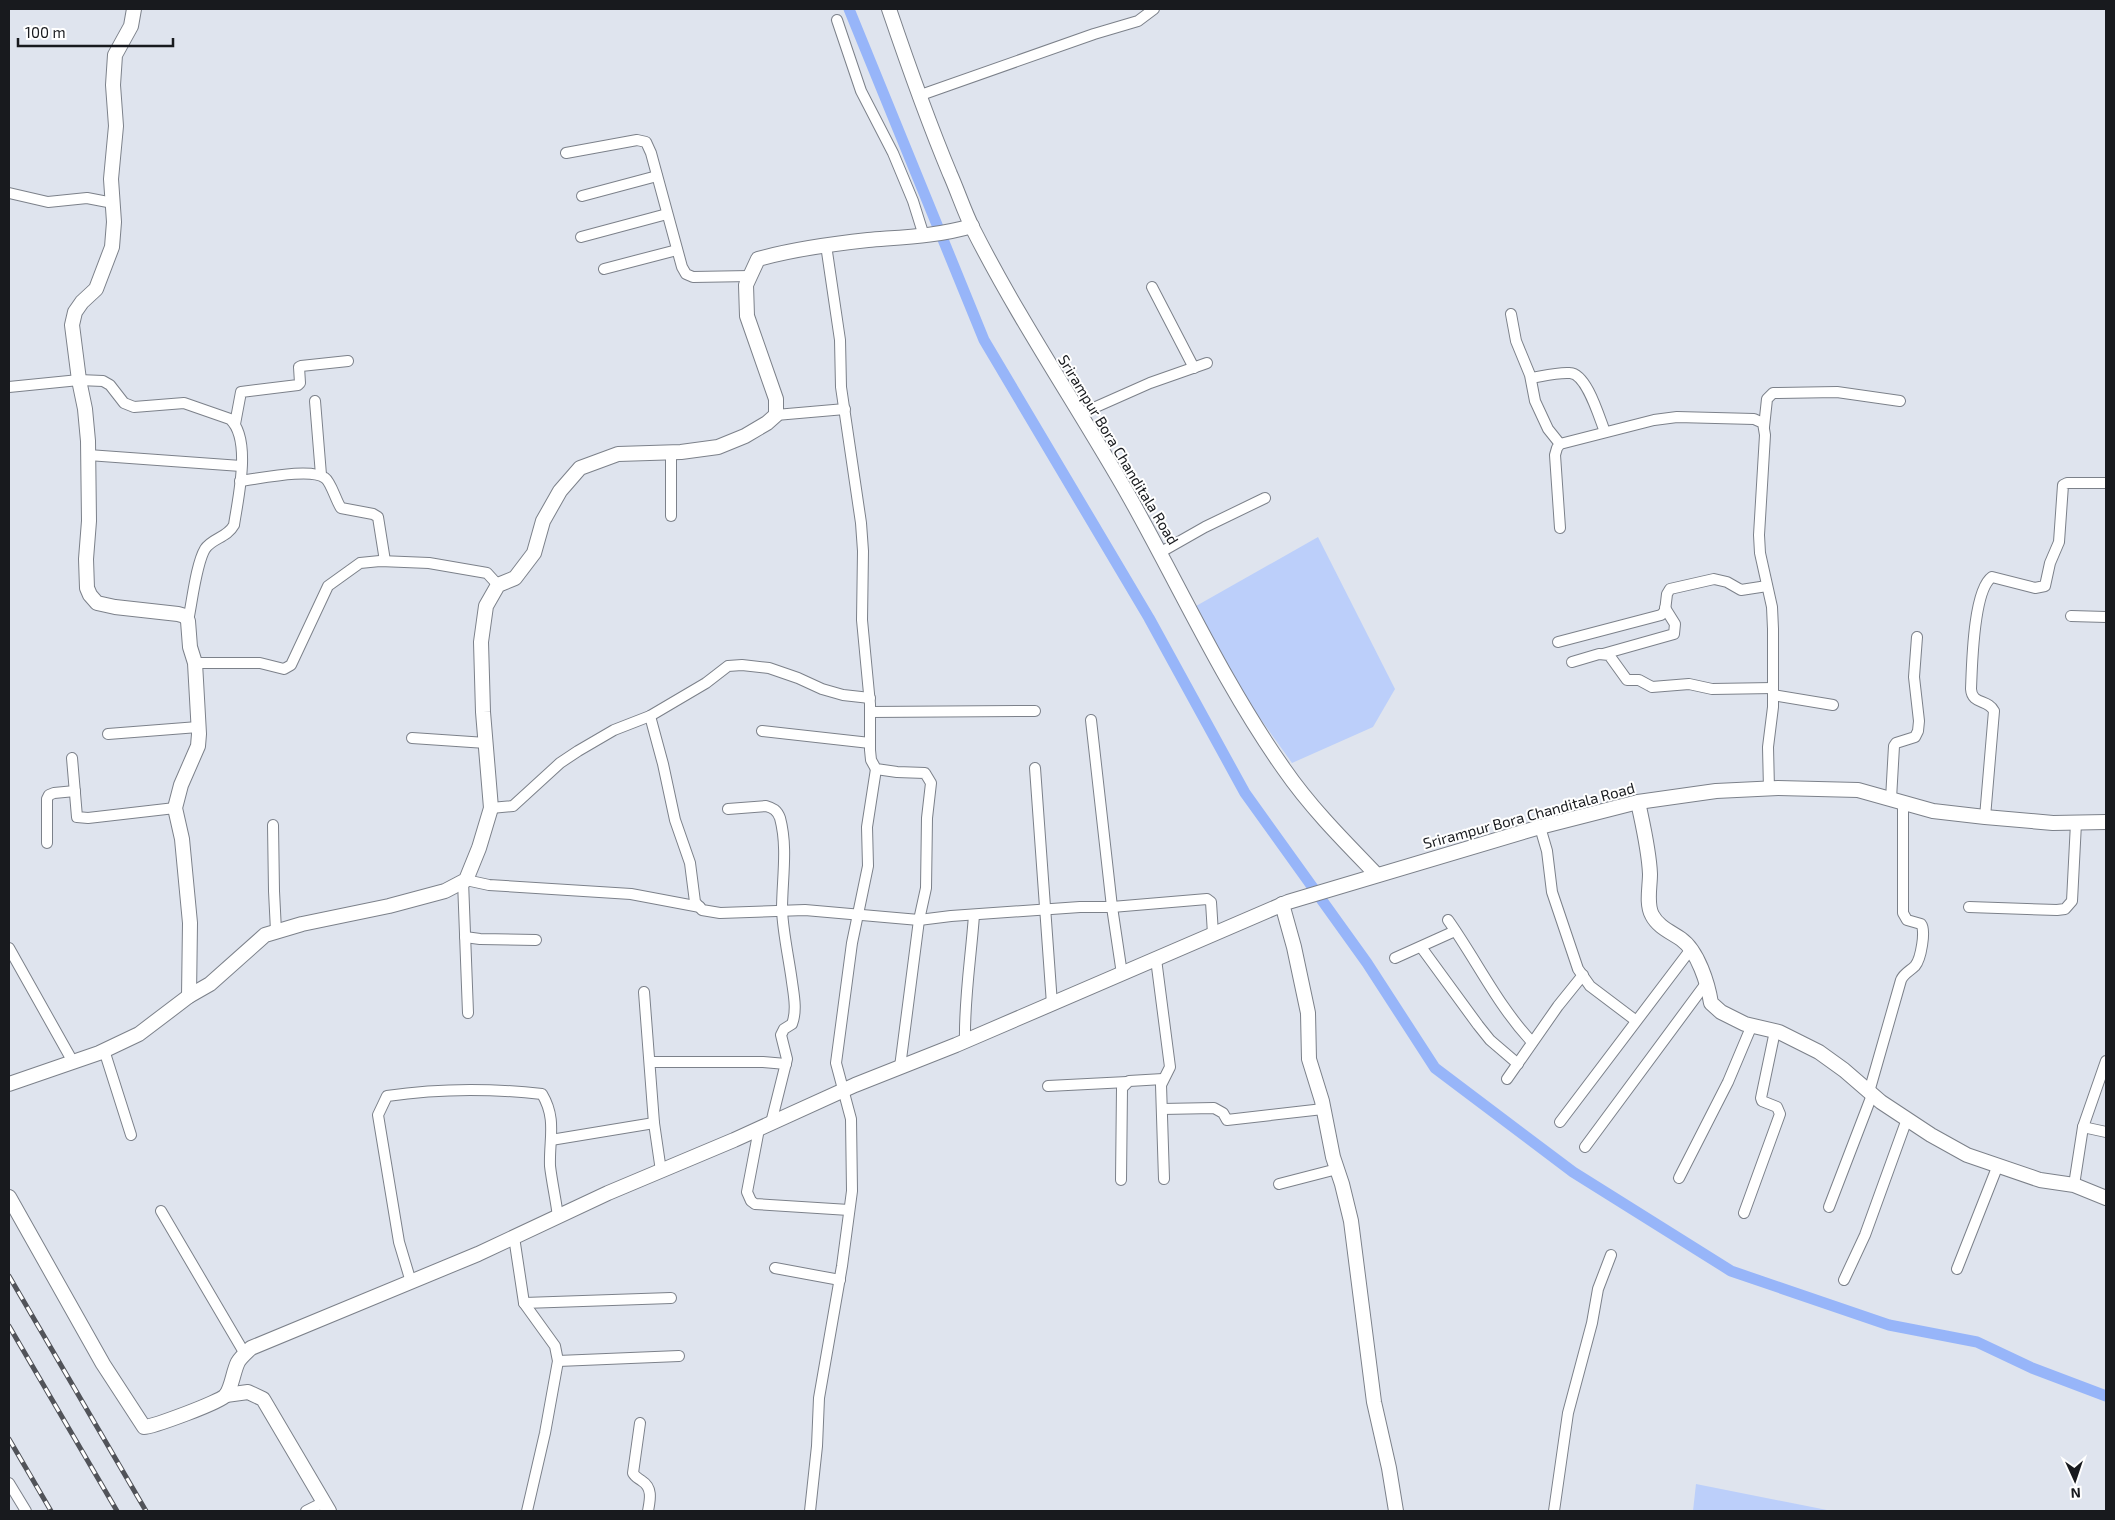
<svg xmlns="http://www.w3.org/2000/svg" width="2115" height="1520" font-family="'Exo 2',sans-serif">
	<rect width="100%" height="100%" fill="#dfe4ee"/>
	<g fill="#bccffa">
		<path d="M1318 537 1395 689 1373 727 1292 763 1222 665 1189 610Z"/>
		<path d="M1696 1484 1832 1511H1693Z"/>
	</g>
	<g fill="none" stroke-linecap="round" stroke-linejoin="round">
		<path stroke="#97b5f9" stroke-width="11" d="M849 9 984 340 1149 618 1245 793 1367 963 1435 1068 1573 1172 1731 1271 1889 1325 1977 1342 2032 1368 2106 1396"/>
		<g stroke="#7c818a" stroke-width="12">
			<g id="street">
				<path d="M837 20 861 91 893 153 913 201 924 236"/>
				<path d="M918 96 1094 34 1138 21 1154 9"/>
				<path d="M566 153 637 140 646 142 651 153 682 267 686 274 693 277 750 276"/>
				<path d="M9 193 48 202 87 198 113 203"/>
				<path d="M582 196 657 176"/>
				<path d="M581 237 667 214"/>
				<path d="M826 245 840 340 841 387 861 523 863 551 862 620 870 704V750L871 760 876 769 897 772 925 773 931 783 927 818 926 888 919 920 900 1067"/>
				<path d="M604 269 677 250"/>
				<path d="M1152 287 1194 368"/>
				<path d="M1511 314 1516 341 1530 375 1535 401 1548 429 1560 444"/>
				<path d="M1531 378C1543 376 1558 372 1570 373 1587 374 1599 417 1605 432"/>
				<path d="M9 387 79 380 103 381 110 385 124 403 134 407 184 403 230 419C252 439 238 498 234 525 227 538 212 538 205 549 196 564 192 603 188 621"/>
				<path d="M315 401 321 475"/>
				<path d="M1080 414 1150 383 1207 363"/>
				<path d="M776 415 845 409"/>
				<path d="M235 424 241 392 298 385 300 383 299 367 301 366 348 361"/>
				<path d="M1764 427 1767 399 1773 393 1837 392 1900 401"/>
				<path d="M88 455 241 466"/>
				<path d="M240 481C258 479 311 467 325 478 331 482 336 501 341 508L373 514 378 517 385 561"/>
				<path d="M671 516V452"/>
				<path d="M1560 528 1555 455 1557 448 1560 444 1654 420 1677 417 1754 419 1763 423 1765 435 1759 535 1760 553 1772 607 1773 629V707L1768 747 1769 789"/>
				<path d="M1161 552 1205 527 1265 498"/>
				<path d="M2071 616 2106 617"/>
				<path d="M1558 642 1661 615 1665 611 1667 594 1670 589 1714 579 1727 582 1741 590 1767 586"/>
				<path d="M1603 654 1674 634 1675 624 1665 608"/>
				<path d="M1572 662 1599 654 1609 655 1627 680H1639L1652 687 1689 684 1712 689 1773 688"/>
				<path d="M195 663H260L284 669 291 665 328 586 360 563 380 561 429 563 487 573 498 585"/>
				<path d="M1773 695 1833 705"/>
				<path d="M870 712 1035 711"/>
				<path d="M650 716 663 764 675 820 690 863 695 902 702 910 720 913 805 910 919 920 951 916 1080 907H1112L1207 899 1211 902 1213 934"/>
				<path d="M1091 720 1112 907 1122 974"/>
				<path d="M762 731 870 743"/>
				<path d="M108 734 198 727"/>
				<path d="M412 738 486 743"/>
				<path d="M72 758 77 817 88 818 175 808"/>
				<path d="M1035 768 1052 1004"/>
				<path d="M1891 799 1894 746 1896 743 1915 737 1918 731 1919 721 1914 677 1917 637"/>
				<path d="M491 808 513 806 560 763 578 751 614 730 650 716 706 683 728 666 742 665 769 668 798 678 822 689 843 695 870 698"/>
				<path d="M728 809 766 806C773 808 777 810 780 818 788 848 782 879 782 910 783 933 789 959 792 982 794 996 797 1011 792 1024L784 1029 781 1035 787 1059 771 1123"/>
				<path d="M1985 817 1994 711C1988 699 1972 705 1971 689 1972 666 1973 590 1992 577L2035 588 2045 586 2050 563 2059 542 2063 485 2067 483H2106"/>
				<path d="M273 825 274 891 276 931"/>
				<path d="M1540 827 1547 851 1552 892 1578 969 1590 986 1635 1020"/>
				<path d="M47 843V799L49 795 54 793 75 791"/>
				<path d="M466 880 489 885 631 894 700 907"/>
				<path d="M463 881 468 1013"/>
				<path d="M1969 907 2057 910 2065 909 2072 901 2076 823"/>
				<path d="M1448 920C1477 961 1498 1006 1532 1042"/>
				<path d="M465 937 480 939 536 940"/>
				<path d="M1421 947 1478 1025 1490 1040 1518 1064"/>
				<path d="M9 948 73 1062"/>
				<path d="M1395 958 1455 931"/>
				<path d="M1156 959 1170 1067 1161 1085 1164 1179"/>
				<path d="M644 992 654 1123 661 1171"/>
				<path d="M965 1041C964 999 971 958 974 915"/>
				<path d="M104 1050 131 1135"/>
				<path d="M650 1062H763L786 1064"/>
				<path d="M1507 1079 1558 1006 1583 975"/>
				<path d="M1048 1086 1127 1082"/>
				<path d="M1869 1092 1901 980C1904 973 1910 971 1915 966 1921 959 1926 930 1921 924L1907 920 1903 913V802"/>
				<path d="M1162 1109 1214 1108 1223 1113 1227 1120 1323 1109"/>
				<path d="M1560 1122 1691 949"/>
				<path d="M2083 1127 2106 1132"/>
				<path d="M759 1129 747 1192 751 1201 755 1204 849 1210"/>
				<path d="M551 1140 654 1123"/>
				<path d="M1585 1147 1707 982"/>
				<path d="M1679 1178 1728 1082 1752 1025"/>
				<path d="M1121 1180 1122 1088 1129 1081 1163 1079"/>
				<path d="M1279 1184 1337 1169"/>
				<path d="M2074 1185 2083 1127 2106 1061"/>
				<path d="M1829 1207 1872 1095"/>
				<path d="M161 1211 245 1354"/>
				<path d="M1744 1213 1780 1114 1777 1107 1762 1101 1761 1098 1775 1031"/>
				<path d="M514 1237 524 1303 555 1346 558 1361 545 1433 527 1511"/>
				<path d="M775 1268 840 1280"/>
				<path d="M1957 1269 1998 1165"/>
				<path d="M1844 1280 1865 1235 1907 1119"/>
				<path d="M411 1282 399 1242 378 1115 387 1096C440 1088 488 1088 542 1094 557 1119 549 1139 550 1166 552 1183 556 1200 558 1217"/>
				<path d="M524 1303 671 1298"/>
				<path d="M558 1361 679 1356"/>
				<path d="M640 1423 633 1473C635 1477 638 1478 642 1481 653 1488 650 1500 648 1511"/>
				<path d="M9 1483 26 1511"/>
				<path d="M306 1511 324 1502"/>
				<path d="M810 1511 817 1446 819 1398 842 1266 852 1191 851 1119 836 1063 852 943 868 866 867 827 876 769"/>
				<path d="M1554 1511 1568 1413 1592 1323 1598 1289 1611 1255"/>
			</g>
		</g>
		<g stroke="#7c818a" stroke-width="16">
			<g id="secondary">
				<path d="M134 9 131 26 115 55 113 85 116 126 111 179 114 222 112 247 96 289 82 302 75 312 72 325 79 380 85 409 88 441 89 521 86 559 87 588 90 595 97 603 115 607 178 614 185 616 188 621 190 647 195 663 199 734 198 746 181 785 175 808 182 839 190 923 189 996"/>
				<path d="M889 9C908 65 927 119 950 174 958 192 964 211 973 229 1020 322 1079 408 1130 498 1181 589 1224 684 1284 769 1311 808 1344 841 1377 875"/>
				<path d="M1638 802C1643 826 1649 850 1650 874 1650 887 1646 904 1652 915 1658 927 1671 932 1681 939 1698 951 1708 984 1711 1003L1721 1012 1745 1024 1779 1032 1819 1052 1844 1070 1881 1102 1931 1135 1967 1155 2040 1180 2074 1185 2106 1198"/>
				<path d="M1282 904 1294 947 1308 1013 1309 1059 1322 1101 1333 1157 1342 1184 1351 1221 1374 1402 1389 1468 1396 1511"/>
				<path d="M9 1084 99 1053 139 1034 189 996 210 984 265 935 302 924 389 906 445 891 466 880 479 848 491 808 483 712 481 642 486 606 498 585 515 578 534 553 543 521 560 491 580 468 618 454 681 452 718 447 745 436 767 423 776 415V399L747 316 746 285 758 259C794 249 831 244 868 240 904 237 938 236 972 226"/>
				<path d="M9 1197 103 1364 144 1427C152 1427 221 1402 226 1395 232 1387 233 1372 238 1362 241 1357 247 1352 251 1348L478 1254 608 1193 734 1140 855 1085 956 1045 1288 902 1540 827 1638 802 1716 791 1778 788 1858 790 1933 811 1985 817 2053 823 2106 822"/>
				<path d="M226 1395 248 1392 263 1399 329 1511"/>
			</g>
		</g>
		<use href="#street" stroke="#fff" stroke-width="10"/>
		<use href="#secondary" stroke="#fff" stroke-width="14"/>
		<g stroke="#515359" stroke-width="5">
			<g id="rail">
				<path d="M9 1276 146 1511"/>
				<path d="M9 1326 117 1511"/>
				<path d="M9 1439 51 1511"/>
			</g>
		</g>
		<use href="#rail" stroke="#fff" stroke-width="3" stroke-dasharray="9" stroke-linecap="butt"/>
	</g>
	<g text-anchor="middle" stroke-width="4" stroke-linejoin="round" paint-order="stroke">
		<g font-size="15" fill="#181a1e" stroke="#fff">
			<text transform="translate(1118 450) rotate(59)" y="5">Srirampur Bora Chanditala Road</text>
			<text transform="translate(1529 816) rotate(-15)" y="5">Srirampur Bora Chanditala Road</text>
		</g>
	</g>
	<rect width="2115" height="1520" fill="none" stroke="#181a1e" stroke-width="20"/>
	<g transform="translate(2075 1480) rotate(177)" stroke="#ffffff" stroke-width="4" paint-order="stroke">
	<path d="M0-4L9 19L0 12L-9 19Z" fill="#181a1e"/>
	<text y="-8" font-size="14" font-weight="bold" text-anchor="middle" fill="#181a1e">N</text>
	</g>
	<path d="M18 38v8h155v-8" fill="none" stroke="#181a1e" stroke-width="2.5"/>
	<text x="25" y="38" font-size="15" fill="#181a1e" stroke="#ffffff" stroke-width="4" paint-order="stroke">100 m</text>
</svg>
